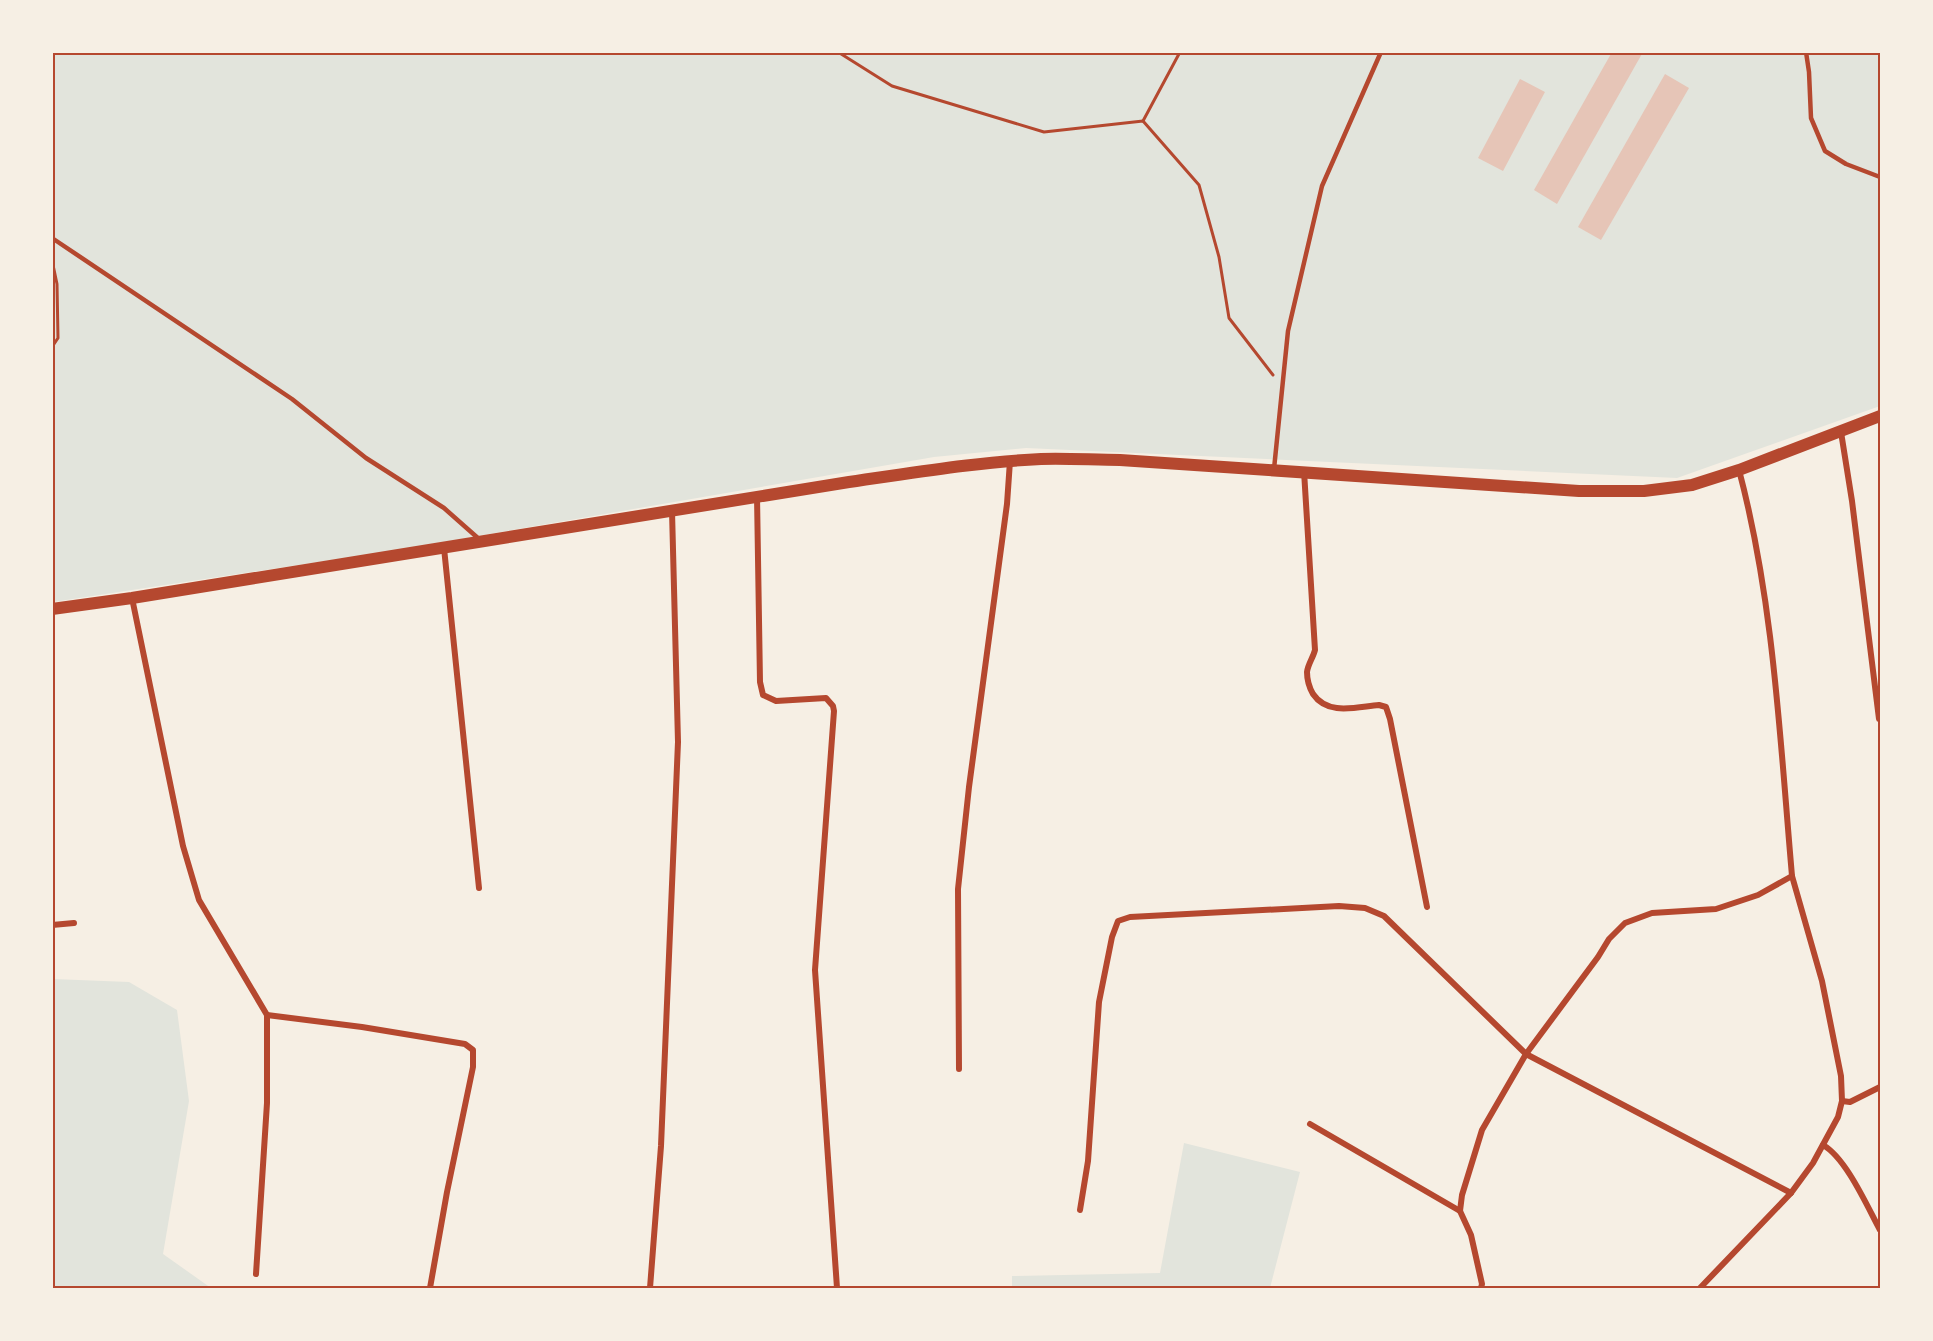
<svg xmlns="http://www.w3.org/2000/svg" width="1933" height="1341" font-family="'Exo 2',sans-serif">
	<rect width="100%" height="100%" fill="#f6efe4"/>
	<g fill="#e2e4dc">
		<path d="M53 53H1880V406L1677 478 1026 448 934 457 391 551 53 602Z"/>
		<path d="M53 979 129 982 177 1010 189 1101 163 1254 211 1288H53Z"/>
		<path d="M1184 1143 1300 1172 1270 1288H1012V1276L1160 1273Z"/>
	</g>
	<g fill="#e6c5b7">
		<path d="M1612 52H1643L1557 204 1534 190Z"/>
		<path d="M1665 74 1689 88 1601 240 1578 227Z"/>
		<path d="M1520 79 1545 92 1503 171 1478 158Z"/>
	</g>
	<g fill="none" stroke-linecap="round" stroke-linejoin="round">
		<g stroke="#b5482f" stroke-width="3">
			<path d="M838 52 892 86 1044 132 1143 121 1199 185 1219 257 1229 318 1273 375"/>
			<path d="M1143 121 1180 52"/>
			<path d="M52 260 57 284 58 338 52 347"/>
		</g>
		<g stroke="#b5482f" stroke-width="4.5">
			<path d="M1806 52 1809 72 1811 118 1825 151 1846 164 1880 177"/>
			<path d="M52 238 292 399 366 458 444 508 479 539"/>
			<path d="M1274 469 1288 331 1322 186 1381 52"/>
		</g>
		<g stroke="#b5482f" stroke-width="6">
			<path d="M1841 432 1852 501 1879 719"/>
			<path d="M1304 471 1315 650C1313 658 1308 664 1307 672 1307 680 1309 687 1313 694 1328 716 1356 707 1379 705L1386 707 1390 719 1427 907"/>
			<path d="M757 496 760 682 763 695 776 701 826 698 833 706 834 711 815 970 837 1288"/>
			<path d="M444 548 479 888"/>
			<path d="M132 598 183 846 199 900 267 1015V1103L256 1274"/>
			<path d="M52 925 74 923"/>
			<path d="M267 1015 362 1027 465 1044 473 1050V1067L447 1192 430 1288"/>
			<path d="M959 1069 958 889 969 787 1007 504 1010 461"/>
			<path d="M1842 1101 1850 1102 1880 1087"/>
			<path d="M1310 1124 1460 1211"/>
			<path d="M1823 1145C1846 1158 1867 1206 1880 1230"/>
			<path d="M1080 1210 1088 1161 1099 1002 1112 937 1118 921 1130 917 1339 906 1365 908 1384 916 1526 1054 1791 1193"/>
			<path d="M650 1288 661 1146 678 742 672 511"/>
			<path d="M1481 1288 1482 1284 1471 1235 1460 1211 1462 1195 1482 1130 1526 1054 1598 957 1609 939 1625 923 1652 913 1716 909 1758 895 1792 876C1780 740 1774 602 1739 470"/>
			<path d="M1700 1288 1791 1193 1813 1163 1838 1117 1842 1101 1841 1076 1822 981 1792 876"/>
		</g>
		<path stroke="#b5482f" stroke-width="12" d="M52 609 132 598 849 482C913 473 976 462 1041 459 1067 458 1094 460 1120 460L1579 491H1644L1692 485 1739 470 1880 416"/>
	</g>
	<rect width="1933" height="1341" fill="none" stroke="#f6efe4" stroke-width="108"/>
	<rect x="54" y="54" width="1825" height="1233" fill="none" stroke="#b5482f" stroke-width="2"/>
</svg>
